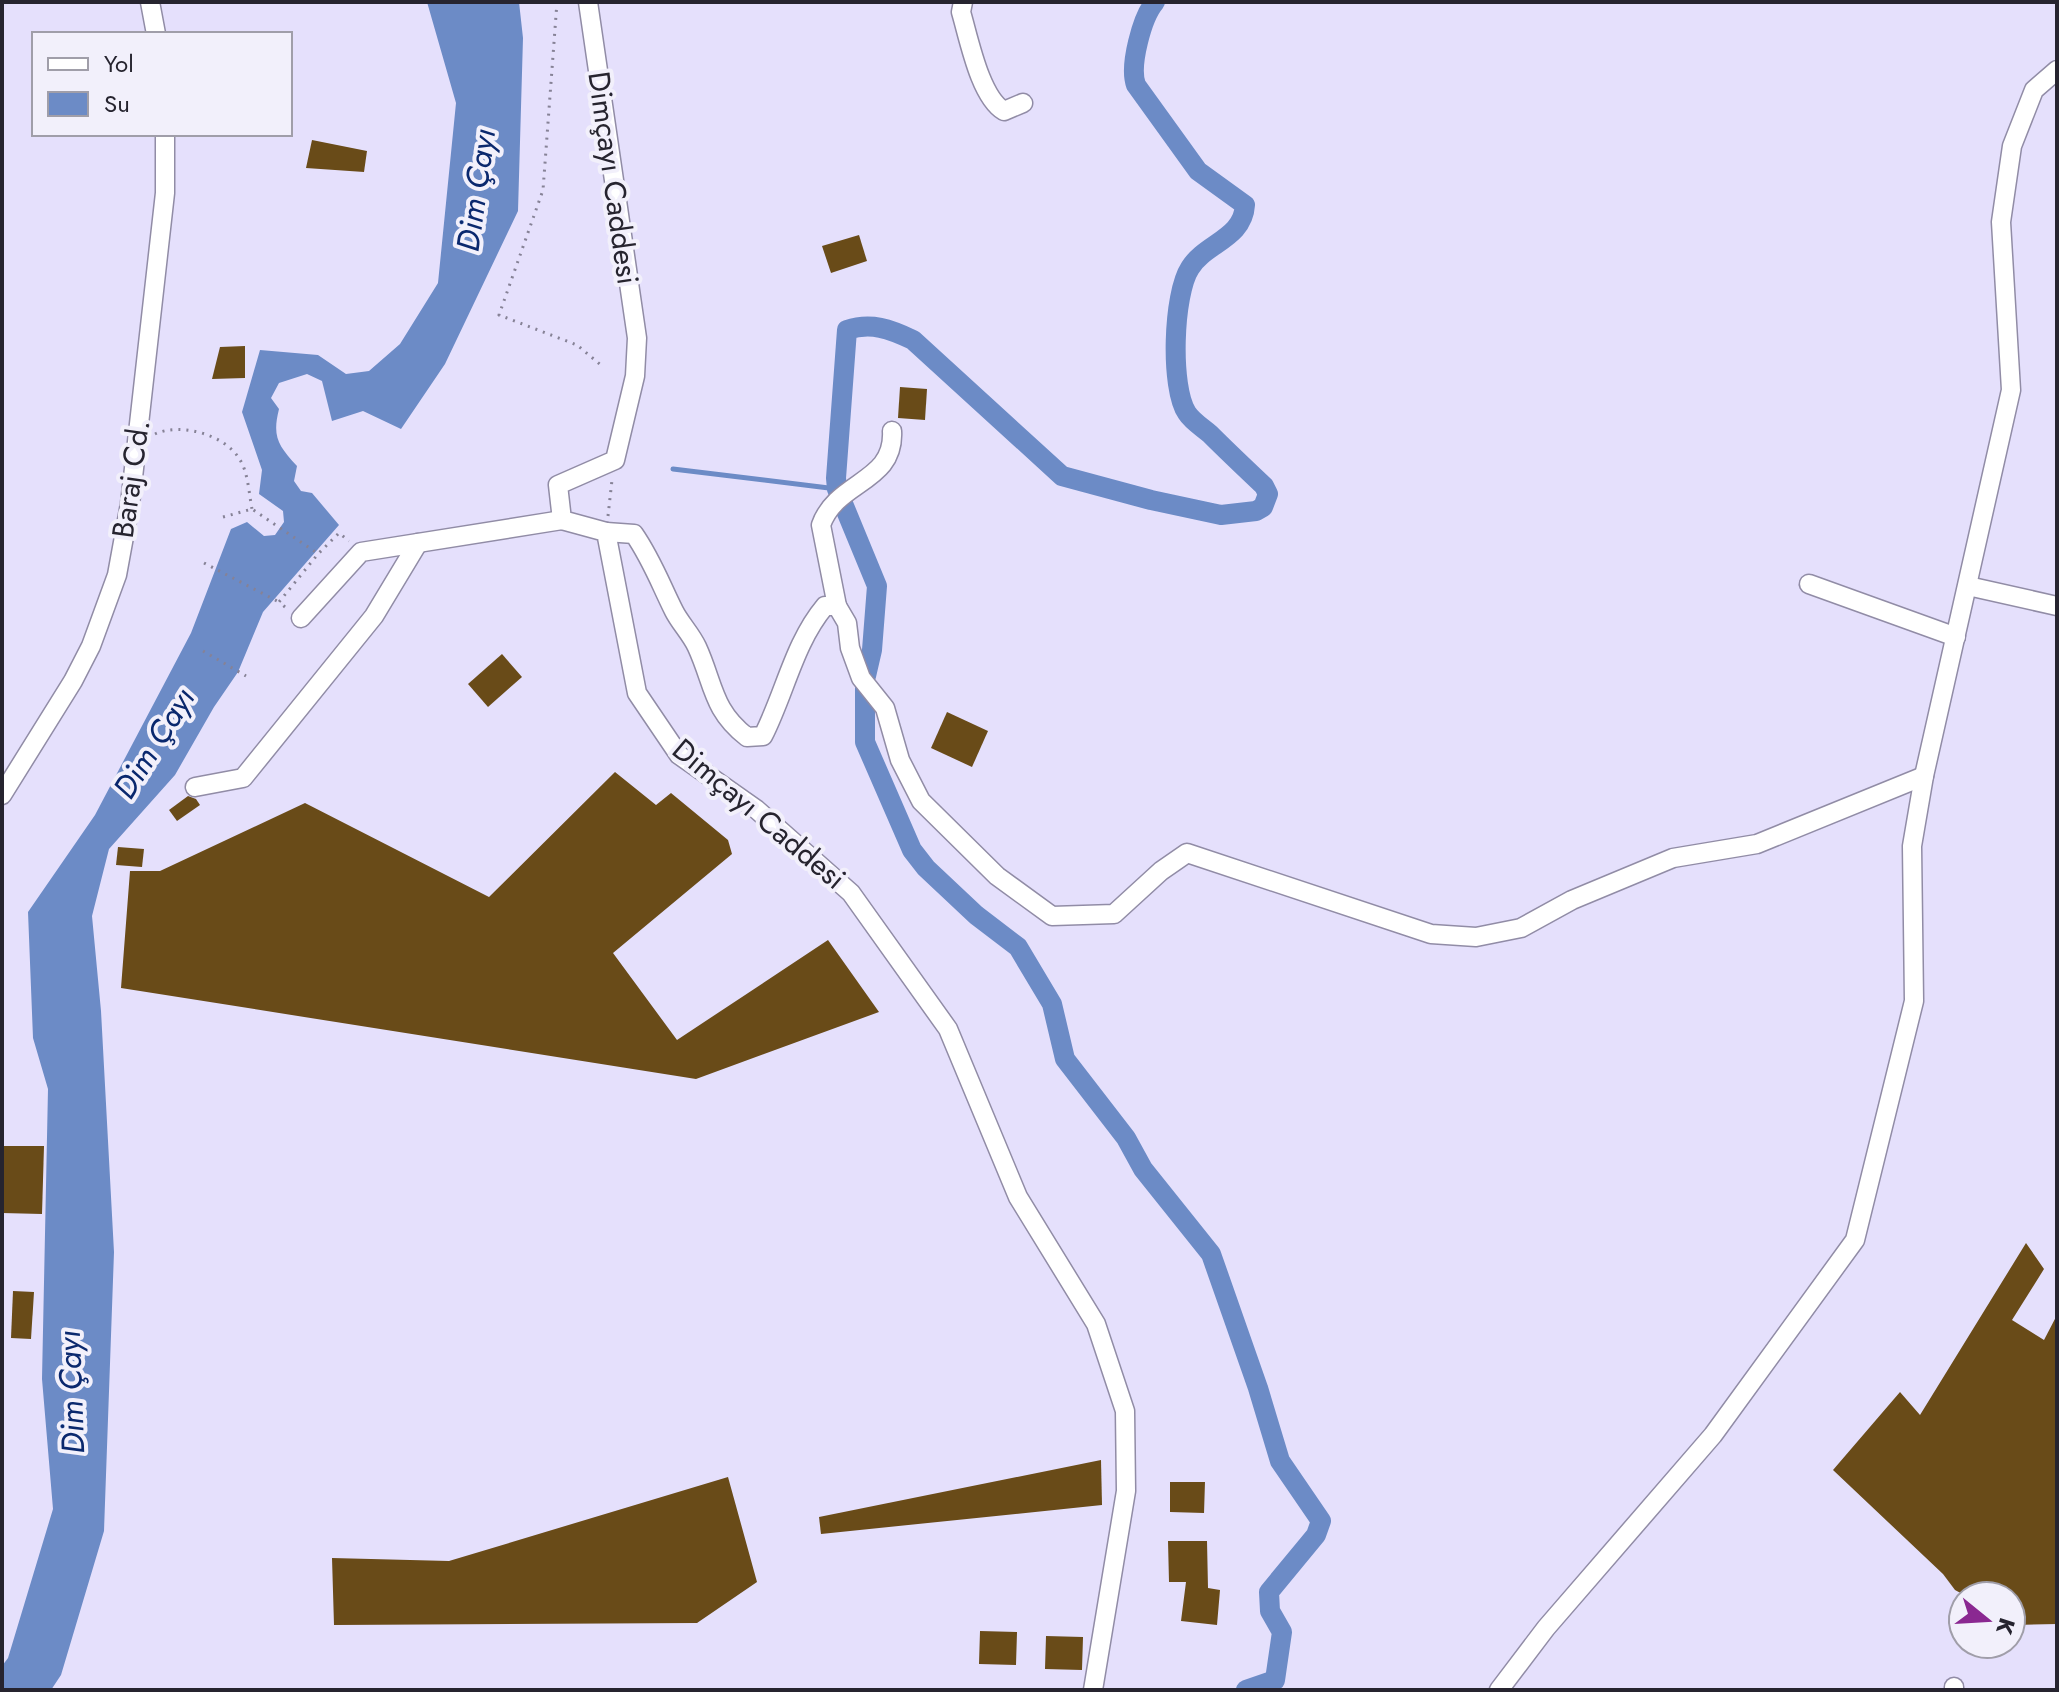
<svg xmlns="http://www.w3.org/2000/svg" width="2059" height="1692" font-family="Jost,sans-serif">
	<rect width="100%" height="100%" fill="#e5e0fc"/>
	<path fill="#6c8bc6" d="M427 2H519L523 38 518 211 445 364 401 429 363 411 332 421 322 381 307 374 279 383 271 398 279 409C272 437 278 445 297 466L294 481 301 491 312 493 339 525 263 612 238 672 214 707 175 775 109 849 92 916 101 1011 114 1252 104 1531 61 1675 51 1690H2V1666L8 1658 53 1509 42 1379 48 1089 33 1038 28 912 95 815 191 633 231 529 247 522 264 536 275 535 284 522 283 511 259 494 262 470 242 412 260 350 318 355 346 374 369 371 400 344 438 283 456 103Z"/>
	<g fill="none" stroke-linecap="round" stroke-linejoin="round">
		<path stroke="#6c8bc6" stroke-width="5" d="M673 469 837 489"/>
		<g stroke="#6c8bc6" stroke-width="20">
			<path d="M866 676 872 650 877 586 837 489 836 478 847 330C871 322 890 329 913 340L1062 476 1151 500 1221 515 1256 511 1263 507 1268 494 1264 486C1246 469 1228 452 1210 434 1203 428 1192 421 1187 413 1170 388 1173 294 1190 268 1205 243 1243 239 1245 205L1198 171 1136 85C1129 66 1142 17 1155 2"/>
			<path d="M865 688V742L912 850 926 868 976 915 1018 947 1052 1004 1065 1059 1126 1138 1143 1169 1211 1254 1258 1388 1280 1461 1321 1521 1316 1535 1269 1592 1270 1611 1282 1632 1275 1680 1246 1690"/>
		</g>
	</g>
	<g fill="#694b18">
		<path d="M312 140 367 151 364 172 306 168Z"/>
		<path d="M859 235 867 261 831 273 822 246Z"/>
		<path d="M245 346V378L212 379 220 347Z"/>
		<path d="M900 387 927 389 925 420 898 418Z"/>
		<path d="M502 654 522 677 488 707 468 684Z"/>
		<path d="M947 712 988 731 972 767 931 748Z"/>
		<path d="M615 772 656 805 671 793 728 840 732 854 613 953 677 1040 828 940 879 1012 696 1079 121 988 130 871H160L305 803 489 897Z"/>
		<path d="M188 796 196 799 200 805 177 821 169 810Z"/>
		<path d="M118 847 144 849 142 867 116 865Z"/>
		<path d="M3 1146H44L42 1214 2 1213Z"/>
		<path d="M2026 1243 2044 1269 2012 1320 2044 1340 2057 1315V1624L2014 1625 2021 1603 2011 1600V1596H1999L1978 1590 1975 1596H1966L1955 1590 1943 1574 1833 1470 1900 1392 1920 1415Z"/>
		<path d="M13 1291 34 1292 31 1339 11 1338Z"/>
		<path d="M1101 1460 1102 1505 821 1534 819 1517Z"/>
		<path d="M728 1477 757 1582 697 1623 334 1625 332 1558 449 1561Z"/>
		<path d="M1170 1482H1205L1204 1513 1170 1512Z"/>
		<path d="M1168 1541H1207L1208 1588 1220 1590 1217 1625 1181 1621 1186 1582H1169Z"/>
		<path d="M980 1631 1017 1632 1016 1665 979 1664Z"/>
		<path d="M1046 1636 1083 1637 1082 1670 1045 1669Z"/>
	</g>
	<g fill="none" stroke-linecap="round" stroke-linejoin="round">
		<g stroke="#918ca6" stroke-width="21">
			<g id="minor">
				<path d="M150 2 156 34"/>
				<path d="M588 2 637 338 635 376 615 460 558 485 562 520 606 532 637 693 679 755 756 809 851 893 948 1029 1018 1197 1096 1324 1125 1411 1126 1491 1093 1690"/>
				<path d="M963 2 961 12C969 39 980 97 1004 111L1023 103"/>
				<path d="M606 532 634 534C652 560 660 583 674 611 680 623 691 634 697 647 714 684 712 710 747 737L763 736C785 693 794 643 825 606H837L847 623 850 648 861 678 885 708 900 760 921 801 997 876 1052 916 1114 914 1161 871 1187 853 1431 934 1476 937 1521 928 1572 900 1673 858 1757 844 1924 776"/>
				<path d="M1809 584 1956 637"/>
				<path d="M1968 586 2057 606"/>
				<path d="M837 606 821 525C837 480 895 483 892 431"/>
				<path d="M301 618 361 552 562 520"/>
				<path d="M195 787 243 778 374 616 418 543"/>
				<path d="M2 795 73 681 91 646 117 575 130 504 165 193V134"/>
				<path d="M1954 1687V1690"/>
				<path d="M1499 1690 1546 1628 1713 1435 1855 1240 1914 1001 1912 846 1924 776 2011 390 2001 222 2012 146 2034 90 2057 70"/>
			</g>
		</g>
		<g stroke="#868296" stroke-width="3" stroke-dasharray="2 6" stroke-linecap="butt">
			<path d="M557 2 543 190 499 315 577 345 602 366"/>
			<path d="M155 434C181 422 226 435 240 460 248 472 249 494 252 509"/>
			<path d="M608 516 612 480"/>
			<path d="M223 517 252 509 317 553"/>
			<path d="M204 563 279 602"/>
			<path d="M285 607 279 602 318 554 339 533 349 541"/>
			<path d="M203 651 246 676"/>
		</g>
		<use href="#minor" stroke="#fff" stroke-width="18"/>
	</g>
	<g text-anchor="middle" stroke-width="8" stroke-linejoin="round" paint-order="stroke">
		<g font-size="30" fill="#26242f" stroke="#f2f0fb">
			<text transform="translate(613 178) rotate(82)" y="10">Dimçayı Caddesi</text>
			<text transform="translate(131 479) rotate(-82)" y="10">Baraj Cd.</text>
			<text transform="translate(759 814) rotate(40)" y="10">Dimçayı Caddesi</text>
		</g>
		<g font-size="32" font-style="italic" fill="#0a286e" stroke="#f2f0fb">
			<text transform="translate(476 190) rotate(-82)" y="11">Dim Çayı</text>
			<text transform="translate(154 743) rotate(-58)" y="11">Dim Çayı</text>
			<text transform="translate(71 1392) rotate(-92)" y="11">Dim Çayı</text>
		</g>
	</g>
	<rect width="2059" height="1692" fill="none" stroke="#26242f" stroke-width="8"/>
	<rect x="32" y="32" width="260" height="104" fill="#f2f0fb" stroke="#a09ea9" stroke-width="2"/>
	<rect x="48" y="58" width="40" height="12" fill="#ffffff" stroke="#a09ea9" stroke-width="2"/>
	<text x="104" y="72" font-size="24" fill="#26242f">Yol</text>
	<rect x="48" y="92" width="40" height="24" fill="#6c8bc6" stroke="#a09ea9" stroke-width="2"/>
	<text x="104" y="112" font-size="24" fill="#26242f">Su</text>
	<g transform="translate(1987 1620) rotate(108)"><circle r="38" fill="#f2f0fb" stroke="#a09ea9" stroke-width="2"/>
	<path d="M0-6L14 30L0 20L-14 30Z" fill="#8a2891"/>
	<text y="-12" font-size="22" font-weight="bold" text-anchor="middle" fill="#26242f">K</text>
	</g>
</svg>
